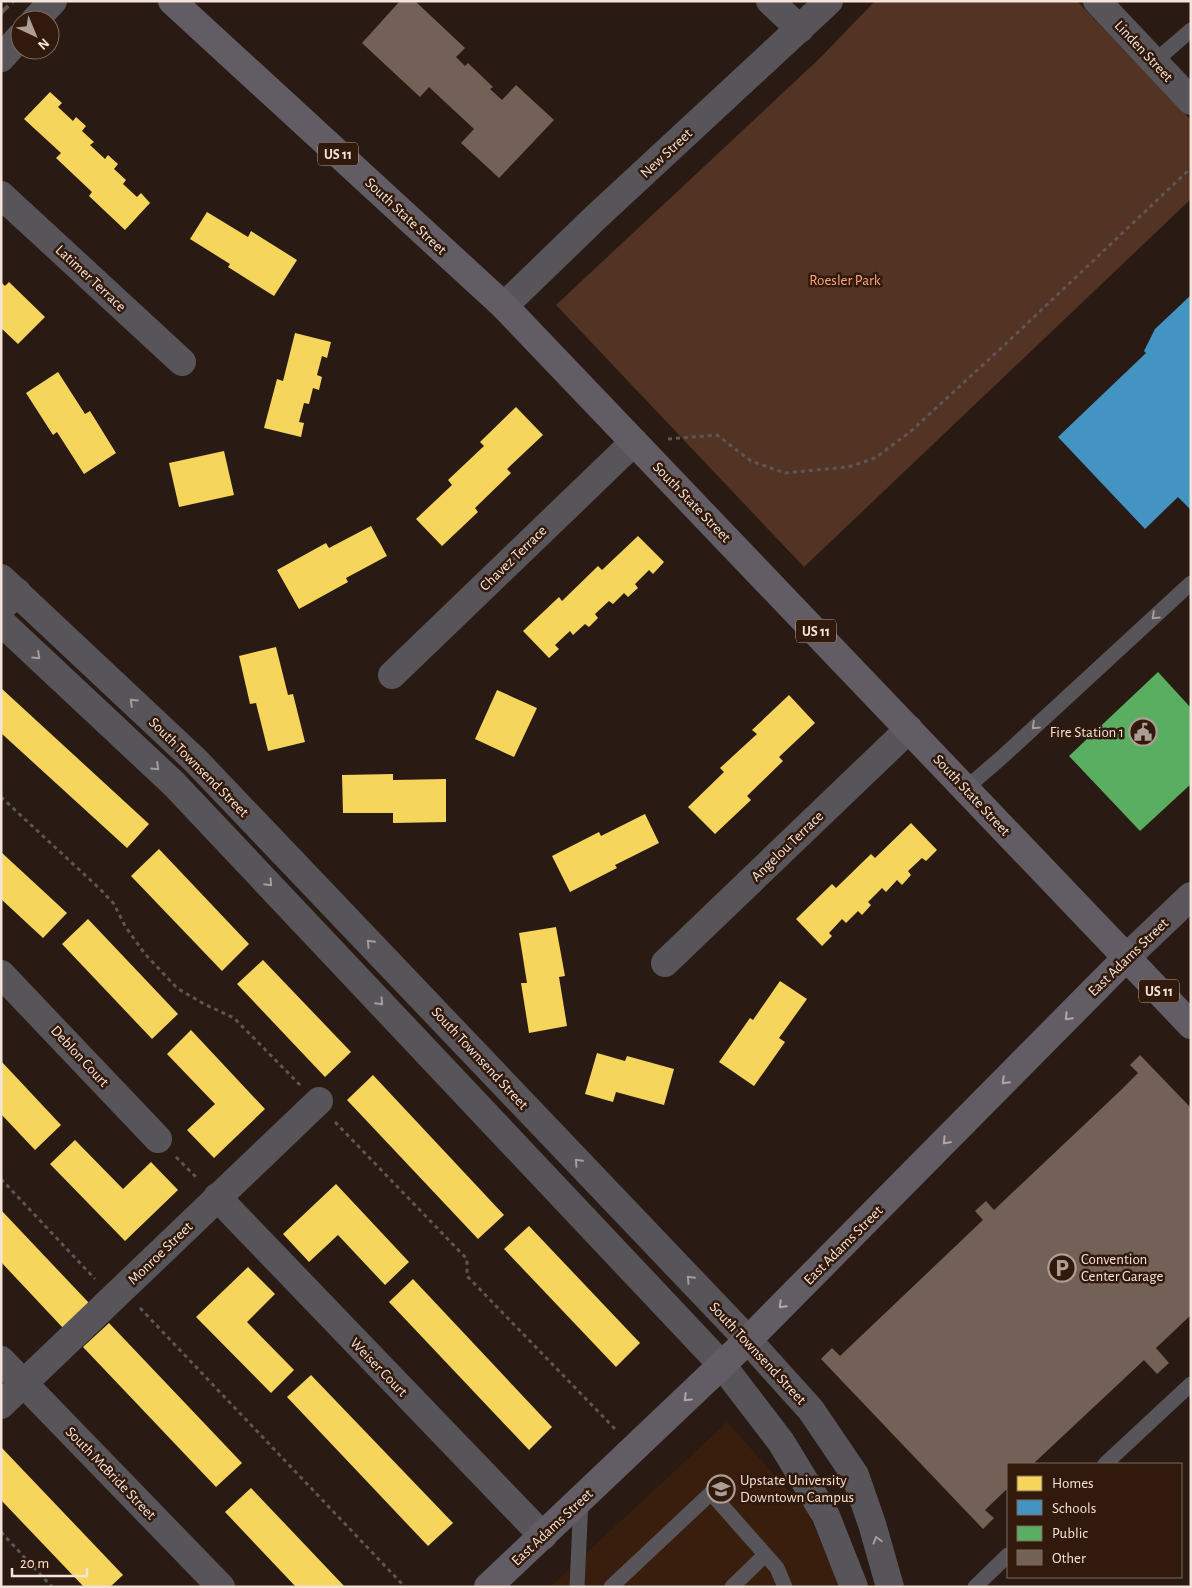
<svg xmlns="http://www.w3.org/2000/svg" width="1192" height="1588" font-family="'Alegreya Sans',sans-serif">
	<rect width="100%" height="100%" fill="#291b13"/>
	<path fill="#391d0d" d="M727 1422 806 1510 835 1571 840 1587H550Z"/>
	<path fill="#533323" d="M875 1H1077L1191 120V199L804 567 556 305 820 58Z"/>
	<g fill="#f6d55c">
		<path d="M50 92 62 103 58 107 73 121 76 117 86 126 82 131 94 142 90 145 105 159 108 155 118 164 114 169 126 180 123 184 137 197 141 193 150 203 125 230 89 196 92 192 56 158 61 153 24 119Z"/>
		<path d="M207 212 248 237 251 231 297 260 274 296 228 267 230 264 190 239Z"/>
		<path d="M1 282 5 286 9 282 45 317 18 344 1 328Z"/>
		<path d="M295 333 331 342 327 358 322 356 317 375 322 377 319 390 313 388 309 404 304 403 299 422 304 423 301 437 264 428 277 379 283 381Z"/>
		<path d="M58 372 85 414 90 411 116 453 84 474 57 432 53 435 26 393Z"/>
		<path d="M516 407 543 435 507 469 511 473 475 508 478 512 442 546 416 519 452 485 448 480 484 446 480 442Z"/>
		<path d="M224 451 234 495 179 507 169 463Z"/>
		<path d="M371 526 387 556 346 578 348 582 299 609 277 570 326 543 329 548Z"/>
		<path d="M638 536 664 562 653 574 649 570 635 584 638 588 628 597 624 593 613 604 609 601 595 614 598 618 589 627 585 624 573 635 570 631 555 645 559 649 549 658 523 631 559 597 562 601 598 566 602 570Z"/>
		<path d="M276 647 288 695 293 694 305 742 268 751 256 703 250 704 239 656Z"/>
		<path d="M1 688 149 824 127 848 1 733Z"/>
		<path d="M497 690 537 708 514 757 475 739Z"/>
		<path d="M789 695 815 723 779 757 783 761 747 796 751 800 715 834 688 807 724 772 720 768 757 734 752 730Z"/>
		<path d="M393 774V780L446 779V822L393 823V813H343L342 775Z"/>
		<path d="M645 814 659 843 615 865 617 868 570 892 552 856 599 832 601 836Z"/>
		<path d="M911 823 937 850 926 861 922 858 908 871 911 875 902 885 897 880 886 892 882 888 868 902 871 905 862 915 858 911 846 923 842 919 829 933 832 936 822 946 796 919 832 884 836 888 871 854 875 858Z"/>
		<path d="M159 849 249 944 222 971 131 876Z"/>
		<path d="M1 852 67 913 43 938 1 899Z"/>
		<path d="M88 919 178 1014 152 1039 62 944Z"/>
		<path d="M556 927 565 976 559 977 567 1026 529 1033 521 983H527L519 933Z"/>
		<path d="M263 960 351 1052 325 1077 237 984Z"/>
		<path d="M780 981 807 999 779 1038 785 1042 754 1086 719 1062 750 1018 753 1020Z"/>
		<path d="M191 1030 265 1109 214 1158 187 1130 215 1104 167 1054Z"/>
		<path d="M597 1053 625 1061 627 1056 674 1069 664 1105 616 1092 613 1102 585 1094Z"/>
		<path d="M1 1061 61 1125 35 1150 1 1114Z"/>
		<path d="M373 1075 504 1215 478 1239 347 1100Z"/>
		<path d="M75 1140 123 1189 151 1162 178 1190 125 1241 50 1164Z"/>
		<path d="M336 1184 409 1262 385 1285 338 1235 309 1262 283 1234Z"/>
		<path d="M1 1210 89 1303 63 1328 1 1262Z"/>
		<path d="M529 1226 640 1343 616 1367 504 1249Z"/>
		<path d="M248 1267 275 1294 247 1322 294 1370 271 1393 196 1317Z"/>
		<path d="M413 1279 552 1427 529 1450 389 1302Z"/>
		<path d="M109 1323 242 1463 216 1487 83 1347Z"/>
		<path d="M311 1375 453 1523 428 1546 287 1397Z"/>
		<path d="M1 1447 123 1575 110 1587H84L1 1500Z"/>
		<path d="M251 1488 345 1587H296L225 1512Z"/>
	</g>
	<path fill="#4393c3" d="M1191 295V510L1178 497 1145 529 1058 437 1146 353 1144 351 1155 329Z"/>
	<path fill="#5aae61" d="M1158 672 1191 708V784L1140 831 1069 756Z"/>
	<g fill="#736157">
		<path d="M400 1H415L465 48 456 57 465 66 468 63 493 87 490 89 502 100 516 85 554 120 499 178 461 143 474 129 429 87 420 97 362 43Z"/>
		<path d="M1140 1055 1191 1108V1315L1156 1348 1169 1363 1157 1374 1144 1360 1033 1464H1008V1488L985 1510 994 1518 983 1529 821 1359 832 1348 840 1356 983 1220 975 1211 986 1201 994 1210 1120 1091 1138 1073 1130 1065Z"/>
	</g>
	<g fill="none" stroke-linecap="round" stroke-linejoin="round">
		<g stroke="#5c5657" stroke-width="3" stroke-dasharray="4 4" stroke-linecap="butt">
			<path d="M668 439 717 435 751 461 785 473 848 467 875 458 910 432 997 352 1191 168"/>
			<path d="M1 797 100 889 114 904 125 926 145 954 177 988 204 1004 234 1018 300 1085"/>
			<path d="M335 1122 467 1259V1276L616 1430"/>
			<path d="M176 1157 198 1179"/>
			<path d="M1 1179 95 1279"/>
			<path d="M140 1308 405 1587"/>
			<path d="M1 1532 52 1587"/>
		</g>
		<g stroke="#57545a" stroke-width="15">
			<path d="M1154 62 1191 30"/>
			<path d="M965 789 1001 758 1191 583"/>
			<path d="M1105 1464 1191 1384"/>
			<path d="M577 1587 581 1499"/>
			<path d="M611 1587 711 1493 777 1568 785 1587"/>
			<path d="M732 1587 765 1555"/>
			<path d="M975 1587 1008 1555"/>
		</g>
		<g stroke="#57545a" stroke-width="28">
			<path d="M770 1 800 29"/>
			<path d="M1097 1 1191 101"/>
			<path d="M1 195 182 362"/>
			<path d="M504 306 595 218 829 1"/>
			<path d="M1 608 17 592"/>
			<path d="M392 675 634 442"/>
			<path d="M665 963 909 729"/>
			<path d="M1 974 158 1139"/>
			<path d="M217 1197 543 1536"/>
			<path d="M1 1360 221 1587"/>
			<path d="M1 1405 319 1101"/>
		</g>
		<g stroke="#57545a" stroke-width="28">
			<path d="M35 20 53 1"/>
			<path d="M1 58 20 37"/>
			<path d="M1 578 196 761 748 1340 811 1410 855 1475 872 1524 890 1587"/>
			<path d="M1 622 174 784 722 1365 781 1442 826 1516 854 1587"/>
		</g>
		<path stroke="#5a565b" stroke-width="28" d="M1127 957 1191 896"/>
		<g stroke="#625d65" stroke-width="28">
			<path d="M172 1 504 306 1191 1025"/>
			<path d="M488 1587 748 1340 1127 957"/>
		</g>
		<path stroke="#605857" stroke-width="4" stroke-dasharray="10 5" stroke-linecap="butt" d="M1 13 13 1"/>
	</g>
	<defs><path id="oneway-chevron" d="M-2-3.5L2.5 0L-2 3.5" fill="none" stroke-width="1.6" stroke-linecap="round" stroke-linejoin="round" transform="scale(1.25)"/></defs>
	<g stroke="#a69c9a">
		<use href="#oneway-chevron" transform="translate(1155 616) rotate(137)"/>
		<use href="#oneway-chevron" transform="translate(37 656) rotate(43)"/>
		<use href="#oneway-chevron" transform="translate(133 702) rotate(-137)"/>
		<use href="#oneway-chevron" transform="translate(1035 726) rotate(137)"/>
		<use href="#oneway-chevron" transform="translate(156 767) rotate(43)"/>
		<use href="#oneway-chevron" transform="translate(269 883) rotate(47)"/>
		<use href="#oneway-chevron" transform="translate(370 943) rotate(-134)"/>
		<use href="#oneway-chevron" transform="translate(380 1002) rotate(47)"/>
		<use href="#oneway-chevron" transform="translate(578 1162) rotate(-133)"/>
		<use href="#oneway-chevron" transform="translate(690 1279) rotate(-134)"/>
		<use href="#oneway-chevron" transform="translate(877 1540) rotate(-106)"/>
	</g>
	<g stroke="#b3a7a5">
		<use href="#oneway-chevron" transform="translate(1068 1017) rotate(134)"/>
		<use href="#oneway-chevron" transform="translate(1005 1081) rotate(135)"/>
		<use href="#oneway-chevron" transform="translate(946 1141) rotate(134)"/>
		<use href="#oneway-chevron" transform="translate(782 1305) rotate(135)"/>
		<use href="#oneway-chevron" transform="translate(687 1398) rotate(136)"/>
	</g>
	<defs>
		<g id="civic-ring" transform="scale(1.4375)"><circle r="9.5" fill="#31190b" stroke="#ae9d94" stroke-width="1.5"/><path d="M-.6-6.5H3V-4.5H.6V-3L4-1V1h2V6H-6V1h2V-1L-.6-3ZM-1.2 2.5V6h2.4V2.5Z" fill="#ae9d94"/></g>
		<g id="parking-ring" transform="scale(1.4375)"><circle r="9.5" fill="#31190b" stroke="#ae9d94" stroke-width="1.5"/><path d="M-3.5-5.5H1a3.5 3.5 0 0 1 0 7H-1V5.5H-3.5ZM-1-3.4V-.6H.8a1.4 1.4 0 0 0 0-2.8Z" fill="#ae9d94"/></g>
		<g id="university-ring" transform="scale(1.4375)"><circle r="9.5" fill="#31190b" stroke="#ae9d94" stroke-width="1.5"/><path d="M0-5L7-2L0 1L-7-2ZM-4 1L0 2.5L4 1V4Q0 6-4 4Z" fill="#ae9d94"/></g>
	</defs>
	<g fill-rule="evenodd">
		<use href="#civic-ring" x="1143" y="732"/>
		<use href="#parking-ring" x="1062" y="1268"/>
		<use href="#university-ring" x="721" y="1489"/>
	</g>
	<g text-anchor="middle" stroke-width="5" stroke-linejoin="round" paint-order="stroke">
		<g fill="#31190b" stroke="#baa69c" stroke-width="1">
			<rect x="318" y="142.5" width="40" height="23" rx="4"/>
			<rect x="796" y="619.5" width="40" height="23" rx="4"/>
			<rect x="1139" y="979.5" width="40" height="23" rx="4"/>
		</g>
		<g font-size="14" font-weight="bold" fill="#f5e3da">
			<text x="338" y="159">US 11</text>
			<text x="816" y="636">US 11</text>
			<text x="1159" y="996">US 11</text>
		</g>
		<g font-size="15" fill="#f5e3da" stroke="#31190b">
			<text transform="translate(1144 51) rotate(47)" y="5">Linden Street</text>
			<text transform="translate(666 153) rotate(-43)" y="5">New Street</text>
			<text transform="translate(406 216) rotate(43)" y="5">South State Street</text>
			<text transform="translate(91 278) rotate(43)" y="5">Latimer Terrace</text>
			<text transform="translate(692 502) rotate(46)" y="5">South State Street</text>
			<text transform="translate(513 558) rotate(-44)" y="5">Chavez Terrace</text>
			<text transform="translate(199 767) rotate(45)" y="5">South Townsend Street</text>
			<text transform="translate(972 795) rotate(47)" y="5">South State Street</text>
			<text transform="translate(787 846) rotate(-44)" y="5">Angelou Terrace</text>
			<text transform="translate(1128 957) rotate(-44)" y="5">East Adams Street</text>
			<text transform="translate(80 1056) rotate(47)" y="5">Deblon Court</text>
			<text transform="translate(480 1058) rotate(47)" y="5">South Townsend Street</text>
			<text transform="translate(843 1245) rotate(-45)" y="5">East Adams Street</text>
			<text transform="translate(160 1253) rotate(-44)" y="5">Monroe Street</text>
			<text transform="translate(758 1353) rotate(47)" y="5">South Townsend Street</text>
			<text transform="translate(379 1367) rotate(46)" y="5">Weiser Court</text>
			<text transform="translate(111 1473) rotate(46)" y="5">South McBride Street</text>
			<text transform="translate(552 1527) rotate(-43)" y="5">East Adams Street</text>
		</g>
		<g font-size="15" fill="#ffa87a" stroke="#31190b">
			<text x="845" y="285">Roesler Park</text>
		</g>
		<g font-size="15" fill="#f5e3da" stroke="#31190b" text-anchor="start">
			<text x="1124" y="737" text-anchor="end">Fire Station 1</text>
			<text x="1081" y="1264">Convention<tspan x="1081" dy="17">Center Garage</tspan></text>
			<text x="740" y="1485">Upstate University<tspan x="740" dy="17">Downtown Campus</tspan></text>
		</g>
	</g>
	<rect width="1192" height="1588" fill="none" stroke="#f5e3da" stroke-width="5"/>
	<rect x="1007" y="1463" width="175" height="115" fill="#31190b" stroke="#7f6a5e"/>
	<rect x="1017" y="1476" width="25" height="15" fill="#f6d55c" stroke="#7f6a5e"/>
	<text x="1052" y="1488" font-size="15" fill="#f5e3da">Homes</text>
	<rect x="1017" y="1500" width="25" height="15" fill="#4393c3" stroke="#7f6a5e"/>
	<text x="1052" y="1513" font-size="15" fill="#f5e3da">Schools</text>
	<rect x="1017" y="1526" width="25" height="15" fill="#5aae61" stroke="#7f6a5e"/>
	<text x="1052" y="1538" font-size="15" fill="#f5e3da">Public</text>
	<rect x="1017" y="1550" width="25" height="15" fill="#736157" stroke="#7f6a5e"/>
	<text x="1052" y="1563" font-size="15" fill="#f5e3da">Other</text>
	<g transform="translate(35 35) rotate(136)"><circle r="24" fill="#31190b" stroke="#7f6a5e"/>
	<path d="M0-4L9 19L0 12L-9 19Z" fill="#ae9d94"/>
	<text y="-8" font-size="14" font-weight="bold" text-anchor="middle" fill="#f5e3da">N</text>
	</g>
	<path d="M12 1568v8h75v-8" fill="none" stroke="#f5e3da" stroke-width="2.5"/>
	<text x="20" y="1568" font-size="15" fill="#f5e3da" stroke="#31190b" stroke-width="4" paint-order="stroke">20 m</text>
</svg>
